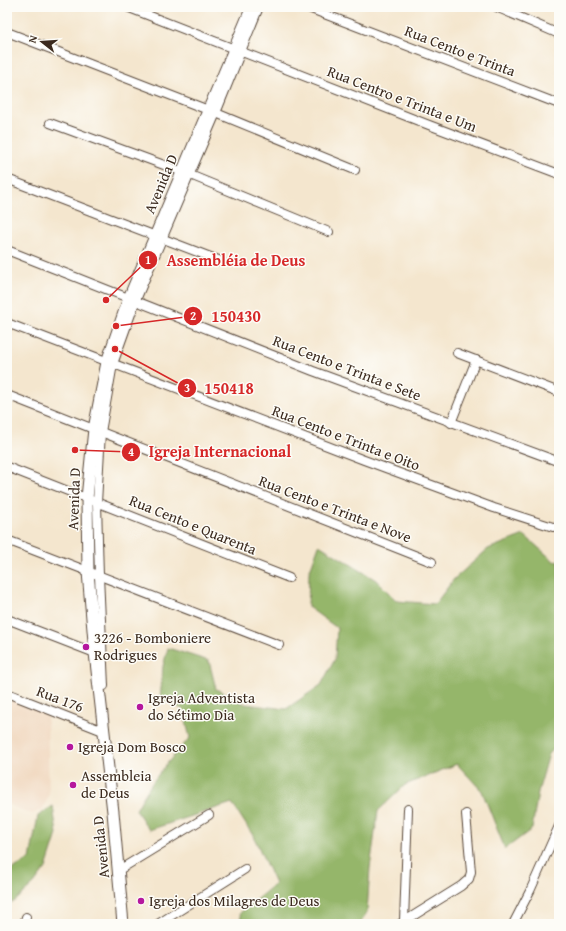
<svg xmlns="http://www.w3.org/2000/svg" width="566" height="931" font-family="'Gentium Book Plus',serif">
	<rect width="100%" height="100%" fill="#fdfcf7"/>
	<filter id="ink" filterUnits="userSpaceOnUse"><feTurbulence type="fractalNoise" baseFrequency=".025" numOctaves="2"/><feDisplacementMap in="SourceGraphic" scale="8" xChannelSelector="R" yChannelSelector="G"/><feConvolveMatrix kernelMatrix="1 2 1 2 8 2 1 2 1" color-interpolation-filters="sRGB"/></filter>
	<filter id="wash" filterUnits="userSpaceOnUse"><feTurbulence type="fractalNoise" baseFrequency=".012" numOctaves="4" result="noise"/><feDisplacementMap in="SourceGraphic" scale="16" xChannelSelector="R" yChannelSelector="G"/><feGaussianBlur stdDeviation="0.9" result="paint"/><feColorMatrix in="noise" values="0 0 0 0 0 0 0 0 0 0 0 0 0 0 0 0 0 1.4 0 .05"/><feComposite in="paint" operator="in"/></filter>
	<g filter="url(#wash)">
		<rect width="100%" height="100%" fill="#f4e6ce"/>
		<path fill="#f0d6bc" d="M7 698 47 712 49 795 43 809 32 814 7 804Z"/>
		<g fill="#95b66a" stroke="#687044">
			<path d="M524 535 555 562 559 560V744L549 754 538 792 532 829 505 849 482 791 457 764 405 785 378 811 370 868 367 912 360 924H242L240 913 275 884 254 837 232 803 149 830 136 810C151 781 168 761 190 738L183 709 160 699 163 666 168 648 209 661 216 689 245 704 286 709 321 685 335 659 337 628 308 607 309 573 319 545 376 580 397 601 435 604 454 579 488 549Z"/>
			<path d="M53 806 57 834 46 868 34 884 14 902H7V869L9 871 30 859 38 816Z"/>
		</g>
	</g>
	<g filter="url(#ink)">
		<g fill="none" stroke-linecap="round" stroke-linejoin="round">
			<g stroke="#574638" stroke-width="10">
				<g id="street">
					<path d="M127 7 429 125 559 174"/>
					<path d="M306 7 559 104"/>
					<path d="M496 7 559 34"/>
					<path d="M7 32 216 113 355 170"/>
					<path d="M50 123 183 172 329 232"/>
					<path d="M7 179 221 261"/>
					<path d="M7 250 313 371 557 461"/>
					<path d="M7 323 364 460 494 508 553 527"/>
					<path d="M457 353 559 392"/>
					<path d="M7 395 432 562"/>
					<path d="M451 423 476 360"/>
					<path d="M7 467 289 578"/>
					<path d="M7 540 279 645"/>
					<path d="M7 619 95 653"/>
					<path d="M104 686 99 576 97 503 101 432 113 364 136 300 216 113 259 7"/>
					<path d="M7 693 103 731"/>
					<path d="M119 870 209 815"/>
					<path d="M404 921 408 809"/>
					<path d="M24 924 26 917"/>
					<path d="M158 924 245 869"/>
					<path d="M400 924 461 886 469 879 471 872 466 814"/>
					<path d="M513 924 530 891 559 826"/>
				</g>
			</g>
			<g stroke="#574638" stroke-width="13">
				<path id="secondary" d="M123 924 113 812 95 653 88 572 87 498 94 429 107 362 129 298 252 7"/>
			</g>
			<use href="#street" stroke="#fff" stroke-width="8"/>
			<use href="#secondary" stroke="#fff" stroke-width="11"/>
		</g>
	</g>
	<g fill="#b5179e" stroke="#fdfcf7" stroke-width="1.5">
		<circle cx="86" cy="647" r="4"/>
		<circle cx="140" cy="707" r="4"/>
		<circle cx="70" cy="747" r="4"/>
		<circle cx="73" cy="785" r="4"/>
		<circle cx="141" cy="901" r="4"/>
	</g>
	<g text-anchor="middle" stroke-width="3" stroke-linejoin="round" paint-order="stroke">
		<g font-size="15" fill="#3b2a1e" stroke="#fdfcf7">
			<text transform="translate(460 51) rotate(21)" y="5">Rua Cento e Trinta</text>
			<text transform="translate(402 99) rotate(21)" y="5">Rua Centro e Trinta e Um</text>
			<text transform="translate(161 184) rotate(-67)" y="5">Avenida D</text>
			<text transform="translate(347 368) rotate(21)" y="5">Rua Cento e Trinta e Sete</text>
			<text transform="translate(346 438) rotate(21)" y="5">Rua Cento e Trinta e Oito</text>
			<text transform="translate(74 499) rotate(-88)" y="5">Avenida D</text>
			<text transform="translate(335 509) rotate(21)" y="5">Rua Cento e Trinta e Nove</text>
			<text transform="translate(193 525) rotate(22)" y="5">Rua Cento e Quarenta</text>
			<text transform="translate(60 699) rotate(21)" y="5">Rua 176</text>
			<text transform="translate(101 847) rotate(-96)" y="5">Avenida D</text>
		</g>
		<g font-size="15" fill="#3b2a1e" stroke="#fdfcf7" text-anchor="start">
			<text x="94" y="643">3226 - Bomboniere<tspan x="94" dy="17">Rodrigues</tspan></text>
			<text x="148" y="703">Igreja Adventista<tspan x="148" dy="17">do Sétimo Dia</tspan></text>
			<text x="78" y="752">Igreja Dom Bosco</text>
			<text x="81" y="781">Assembleia<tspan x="81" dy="17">de Deus</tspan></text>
			<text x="149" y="906">Igreja dos Milagres de Deus</text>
		</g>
	</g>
	<path fill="none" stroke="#d62828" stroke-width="1.5" d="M106 300L148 260M116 326L193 316M115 349L187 388M75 450L131 452"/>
	<g fill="#d62828" stroke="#fdfcf7" stroke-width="1.5">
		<circle cx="106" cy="300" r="4"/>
		<circle cx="116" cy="326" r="4"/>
		<circle cx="115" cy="349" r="4"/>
		<circle cx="75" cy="450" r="4"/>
		<circle cx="148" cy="260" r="10"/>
		<circle cx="193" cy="316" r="10"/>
		<circle cx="187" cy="388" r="10"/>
		<circle cx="131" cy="452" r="10"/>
	</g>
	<g font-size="12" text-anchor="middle" font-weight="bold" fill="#fff">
		<text x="148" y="264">1</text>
		<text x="193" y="320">2</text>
		<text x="187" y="392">3</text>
		<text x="131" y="456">4</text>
	</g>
	<g font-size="16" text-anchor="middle" font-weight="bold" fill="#d62828" stroke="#fdfcf7" stroke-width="3" stroke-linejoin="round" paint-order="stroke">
		<text x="236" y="266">Assembléia de Deus</text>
		<text x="236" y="322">150430</text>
		<text x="229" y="394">150418</text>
		<text x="220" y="457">Igreja Internacional</text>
	</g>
	<rect width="566" height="931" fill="none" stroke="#fdfcf7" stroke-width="24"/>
	<g transform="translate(42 42) rotate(287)" stroke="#fdfcf7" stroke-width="3" paint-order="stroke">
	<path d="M0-3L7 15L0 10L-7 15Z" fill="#3b2a1e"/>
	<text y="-6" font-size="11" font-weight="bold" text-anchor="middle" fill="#3b2a1e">N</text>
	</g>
</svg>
